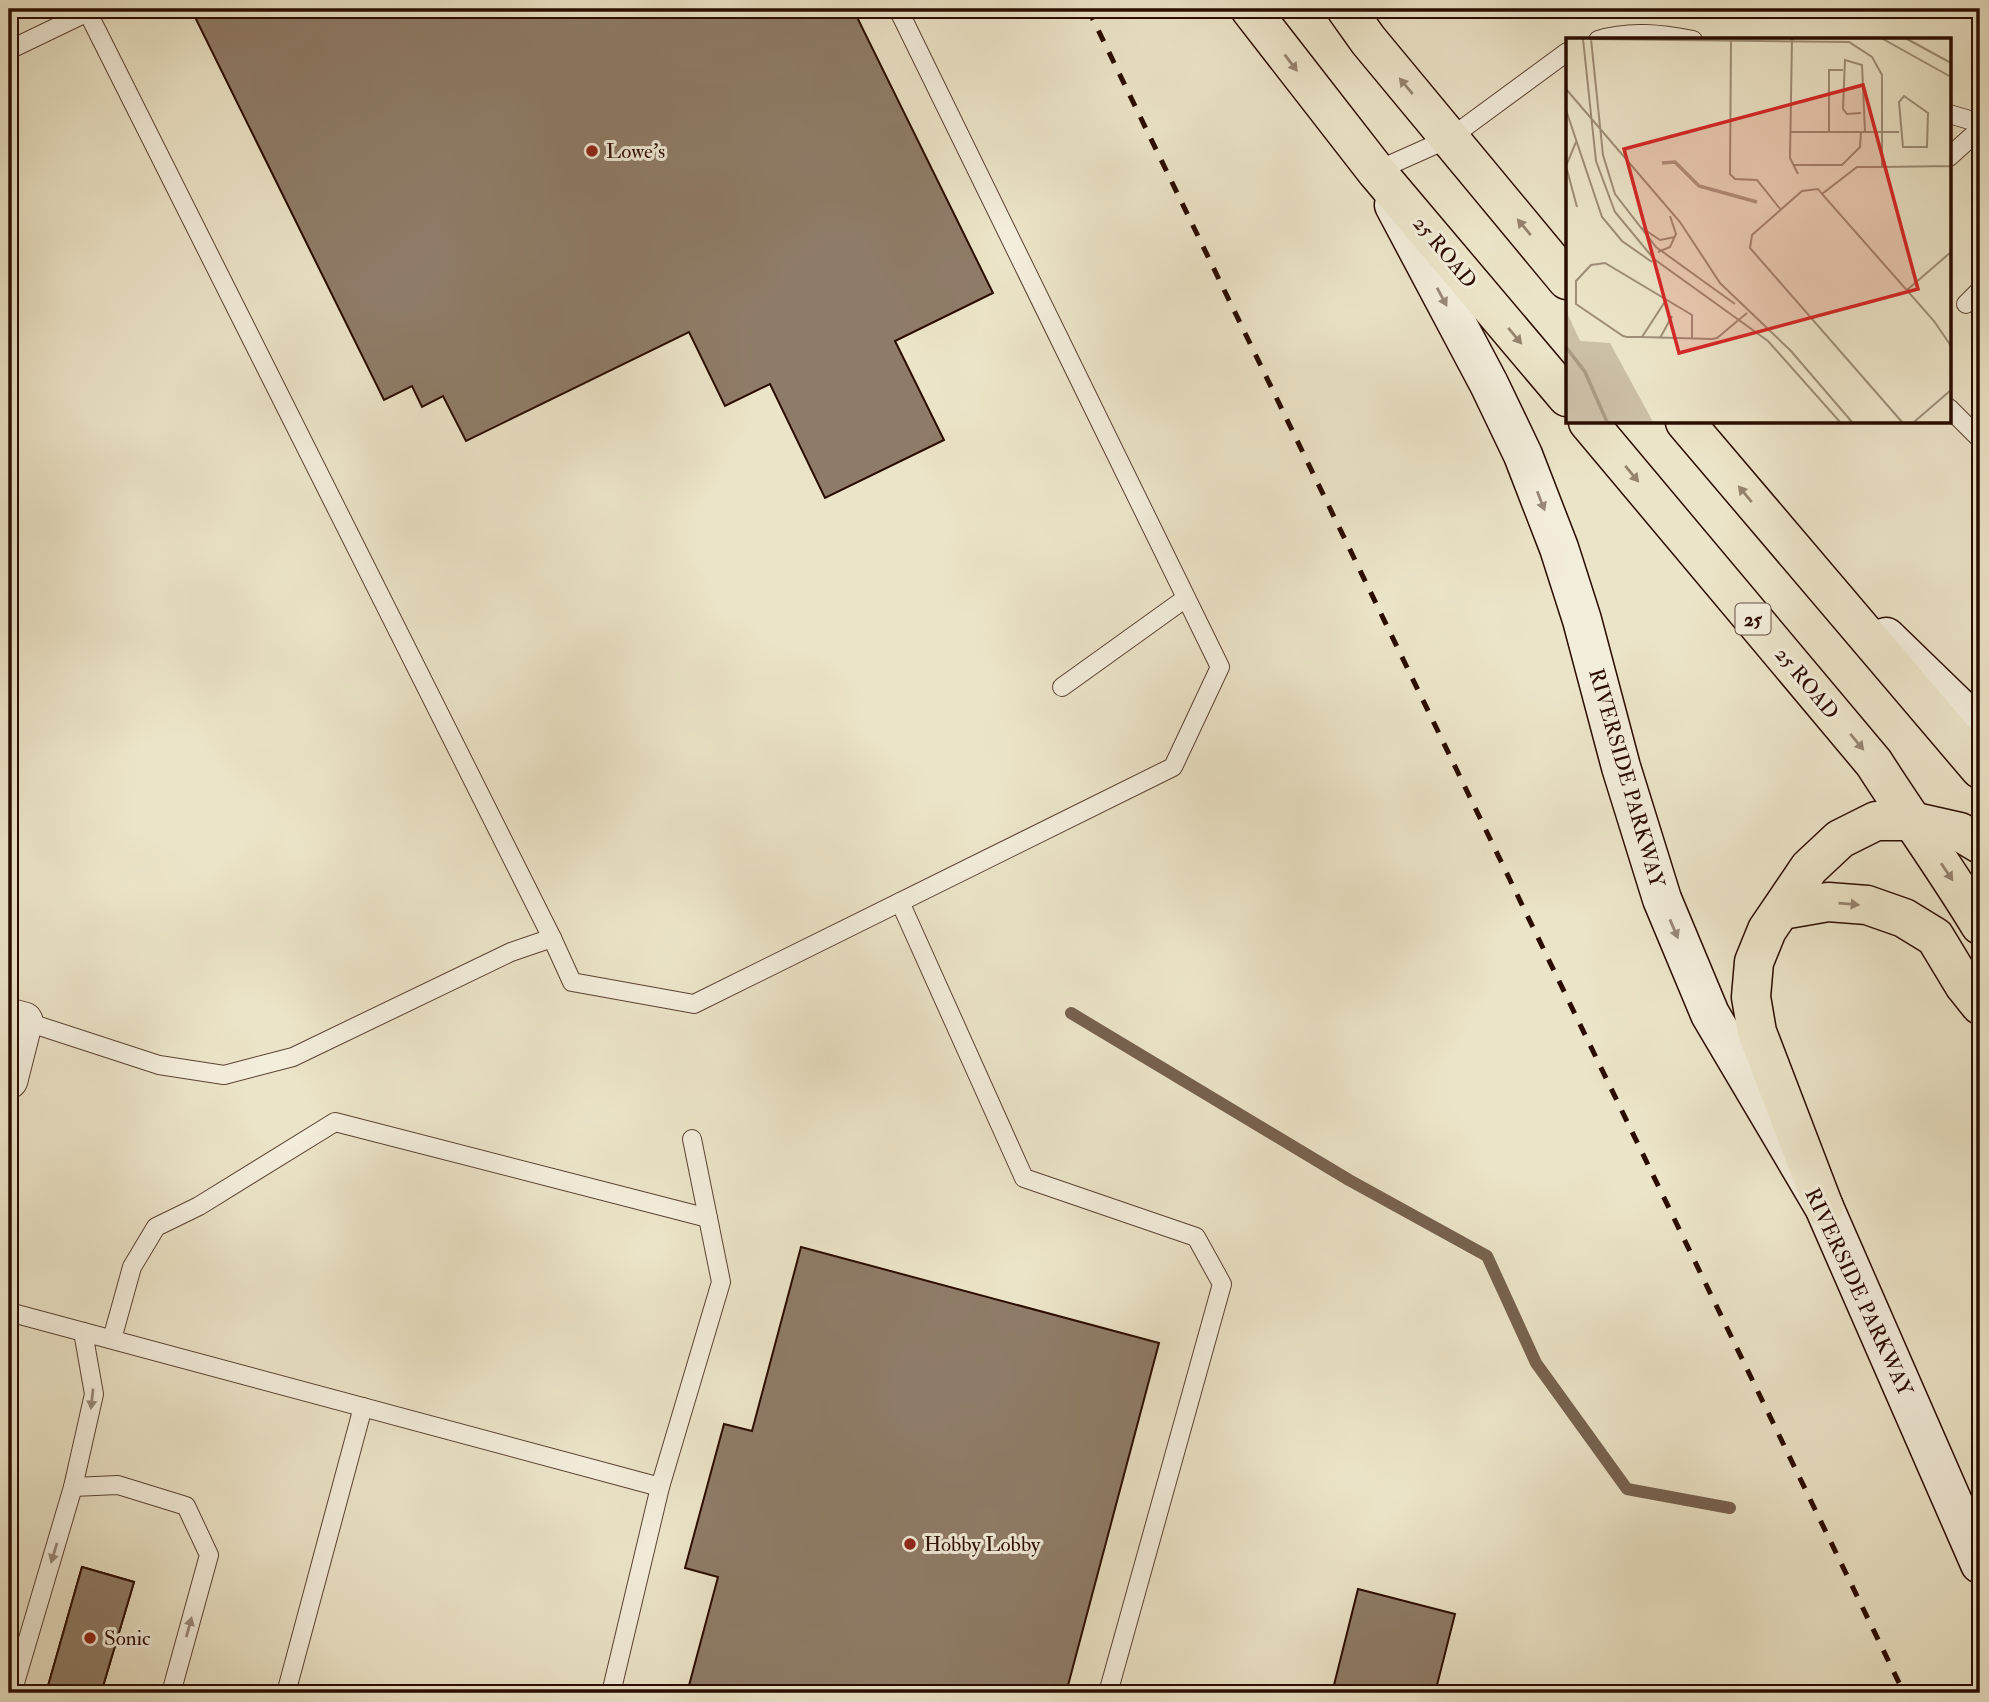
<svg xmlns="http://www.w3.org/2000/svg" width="1989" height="1702" font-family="'IM FELL Double Pica',serif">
	<rect width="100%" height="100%" fill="#ece4c8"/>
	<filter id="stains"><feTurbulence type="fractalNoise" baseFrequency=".00286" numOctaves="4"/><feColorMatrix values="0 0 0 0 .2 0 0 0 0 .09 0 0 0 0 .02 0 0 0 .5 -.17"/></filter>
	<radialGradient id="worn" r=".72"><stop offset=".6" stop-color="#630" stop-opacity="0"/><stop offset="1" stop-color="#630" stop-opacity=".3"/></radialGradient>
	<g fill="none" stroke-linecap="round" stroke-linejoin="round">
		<path stroke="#77624f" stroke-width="12" d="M1071 1013 1349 1180 1487 1256 1536 1363 1627 1489 1730 1508"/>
	</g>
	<g fill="#8f7c68" stroke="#2a0c00" stroke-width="2">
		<path d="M191 9H853L993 293 895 341 944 440 825 498 770 384 725 406 689 332 466 441 443 396 422 407 412 386 384 400Z"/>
		<path d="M801 1247 1159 1343 1066 1693H687L718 1577 685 1568 724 1424 752 1431Z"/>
		<path d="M82 1567 134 1582 101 1693H46Z"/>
		<path d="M82 1567 134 1582 101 1693H46Z"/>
		<path d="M1358 1589 1455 1614 1435 1693H1332Z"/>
	</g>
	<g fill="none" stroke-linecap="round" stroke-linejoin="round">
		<g stroke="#5a4232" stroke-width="20">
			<g id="service">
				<path d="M1598 40C1629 30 1662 34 1693 40"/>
				<path d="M9 50 88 12"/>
				<path d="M1949 114 1980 123"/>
				<path d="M1949 157 1980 129"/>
				<path d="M1376 171 1450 138 1567 52"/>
				<path d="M1966 304 1980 290"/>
				<path d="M1949 408 1980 439"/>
				<path d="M1062 687 1186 598"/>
				<path d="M900 902 1024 1178 1196 1237 1222 1284 1108 1693"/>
				<path d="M552 938 572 982 694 1004 1173 767 1220 667 898 9"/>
				<path d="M24 1021 159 1065 224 1075 293 1057 511 952 552 938 86 9"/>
				<path d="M9 1312 660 1487"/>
				<path d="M112 1339 132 1267 156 1227 199 1206 335 1122 708 1218"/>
				<path d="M73 1487 118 1485 186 1506 209 1555 171 1693"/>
				<path d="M12 1693 73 1487 94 1394 83 1332"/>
				<path d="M286 1693 363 1407"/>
				<path d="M611 1693 660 1487 721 1282 692 1139"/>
			</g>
		</g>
		<g stroke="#5a4232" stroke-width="39">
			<path id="minor" d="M9 1017 24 1021 9 1080"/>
		</g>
		<g stroke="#2a0c00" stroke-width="41">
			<g id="secondary">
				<path d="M1394 205 1489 384 1523 455 1559 548 1582 620 1621 767 1662 899 1710 1014 1824 1207 1980 1564"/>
				<path d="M1886 637 1980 728"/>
			</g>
		</g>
		<g stroke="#2a0c00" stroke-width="41">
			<g id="primary">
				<path d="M1250 9 1376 171 1567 397"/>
				<path d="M1346 9 1368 40 1567 280"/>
				<path d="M1588 422 1874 763C1909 818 1947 870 1980 925"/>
				<path d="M1685 422 1980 769"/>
				<path d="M1782 910 1828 902 1867 905 1904 918 1935 937 1964 985 1980 1005"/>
				<path d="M1824 1207 1757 1032 1751 997 1754 962 1767 930 1809 868 1840 839 1876 821H1911L1960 832 1980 844"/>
			</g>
		</g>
		<use href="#service" stroke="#f3eddb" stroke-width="18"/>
		<use href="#minor" stroke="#f3eddb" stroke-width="37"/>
		<use href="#secondary" stroke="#f3eddb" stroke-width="38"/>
		<use href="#primary" stroke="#ece4c8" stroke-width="38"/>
		<path stroke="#2a0c00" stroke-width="5" stroke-dasharray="12 12" stroke-linecap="butt" d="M1088 9 1904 1693"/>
	</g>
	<defs><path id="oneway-solid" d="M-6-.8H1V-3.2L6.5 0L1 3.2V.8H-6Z" transform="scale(1.75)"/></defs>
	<g fill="#95836e">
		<use href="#oneway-solid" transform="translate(1291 63) rotate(53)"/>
		<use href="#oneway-solid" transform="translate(1406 86) rotate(-130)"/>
		<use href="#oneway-solid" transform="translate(1524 227) rotate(-130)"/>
		<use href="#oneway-solid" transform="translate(1515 336) rotate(50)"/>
		<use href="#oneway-solid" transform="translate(1632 474) rotate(50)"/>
		<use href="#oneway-solid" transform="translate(1745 494) rotate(-130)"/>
		<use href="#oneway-solid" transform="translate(1857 742) rotate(50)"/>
		<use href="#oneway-solid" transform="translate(1947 872) rotate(56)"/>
		<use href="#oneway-solid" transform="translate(1849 904) rotate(5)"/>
	</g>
	<g fill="#998878">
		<use href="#oneway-solid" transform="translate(1442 297) rotate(62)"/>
		<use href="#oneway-solid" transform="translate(1541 501) rotate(69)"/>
		<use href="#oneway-solid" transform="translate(1674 929) rotate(67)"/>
		<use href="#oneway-solid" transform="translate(92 1399) rotate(96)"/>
		<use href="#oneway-solid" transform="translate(54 1553) rotate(107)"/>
		<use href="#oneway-solid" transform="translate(189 1627) rotate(-75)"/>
	</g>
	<g fill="#8f2418" stroke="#f3eddb" stroke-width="2.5">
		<circle cx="592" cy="151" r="7"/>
		<circle cx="910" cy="1544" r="7"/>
		<circle cx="90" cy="1638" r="7"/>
	</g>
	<g text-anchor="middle" stroke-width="6" stroke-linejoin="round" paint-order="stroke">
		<rect fill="#f3eddb" stroke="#665042" stroke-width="2" x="1735.5" y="603.5" width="35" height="31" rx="5"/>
		<g font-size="19" font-weight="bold" fill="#2a0c00">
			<text x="1753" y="626">25</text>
		</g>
		<g font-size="21" fill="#2a0c00" stroke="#f3eddb" text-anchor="start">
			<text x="606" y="158">Lowe's</text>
			<text x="924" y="1551">Hobby Lobby</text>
			<text x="104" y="1645">Sonic</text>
		</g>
		<g font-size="21" fill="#2a0c00" stroke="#f3eddb">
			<text transform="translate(1445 252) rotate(50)" y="7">25 ROAD</text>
			<text transform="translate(1807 683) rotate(50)" y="7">25 ROAD</text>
			<text transform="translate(1627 778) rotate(74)" y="7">RIVERSIDE PARKWAY</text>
			<text transform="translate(1859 1292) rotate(65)" y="7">RIVERSIDE PARKWAY</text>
		</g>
	</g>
	<g transform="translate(1566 38)">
		<rect width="385" height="385" fill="#ece4c8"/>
		<path d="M0 248 2 277 14 303 44 305 87 384H0Z" fill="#cbbfa6"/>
		<path fill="none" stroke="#aa9b84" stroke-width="3.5" d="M96 125 109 124 133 148 191 164M0 309 19 334 41 384"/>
		<path fill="none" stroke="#9e8e78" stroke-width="2" d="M17 1 30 123 49 174 88 221 202 303 274 384M23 1 283 4 306 19 316 37V129L385 128M25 1 37 117 49 156 90 209 169 266M226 1 224 120 232 136M317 1 385 39M341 1 385 25M165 2 164 136 169 141 191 142 215 172M0 51 114 184 154 245 225 313 286 384M338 58 362 75 361 109H337L333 64ZM385 69V166M0 72 36 179 56 203 86 224M295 75 281 76 277 71 279 22 296 27 299 94M225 94H333M263 94V32H277M10 104 0 128 11 169M228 127H276L294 109 295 94M316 129H291L256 156 368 283 385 308M256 156 252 151 236 153 186 197 184 210 336 384M76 190 94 202 109 199M92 214 104 209 110 196 104 178M341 252 385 214M76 299 100 262M94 300 106 278M126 300V277L39 225 25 227 10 243V266L57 298 61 299H76L146 301 151 300 181 275M348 384 385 352"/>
		<path fill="#d62828" fill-opacity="0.15" stroke="#d62828" stroke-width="3.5" d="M297 47 352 251 113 315 58 111Z"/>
		<rect width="385" height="385" fill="none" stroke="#2a0c00" stroke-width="3.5"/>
	</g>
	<rect width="1989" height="1702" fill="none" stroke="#ece4c8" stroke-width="35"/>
	<rect x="10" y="10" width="1968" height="1681" fill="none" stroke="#2a0c00" stroke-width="3.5"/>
	<rect x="18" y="18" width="1954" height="1667" fill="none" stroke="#2a0c00" stroke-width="2"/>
	<rect width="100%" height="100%" filter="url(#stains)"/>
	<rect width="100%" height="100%" fill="url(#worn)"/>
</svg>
